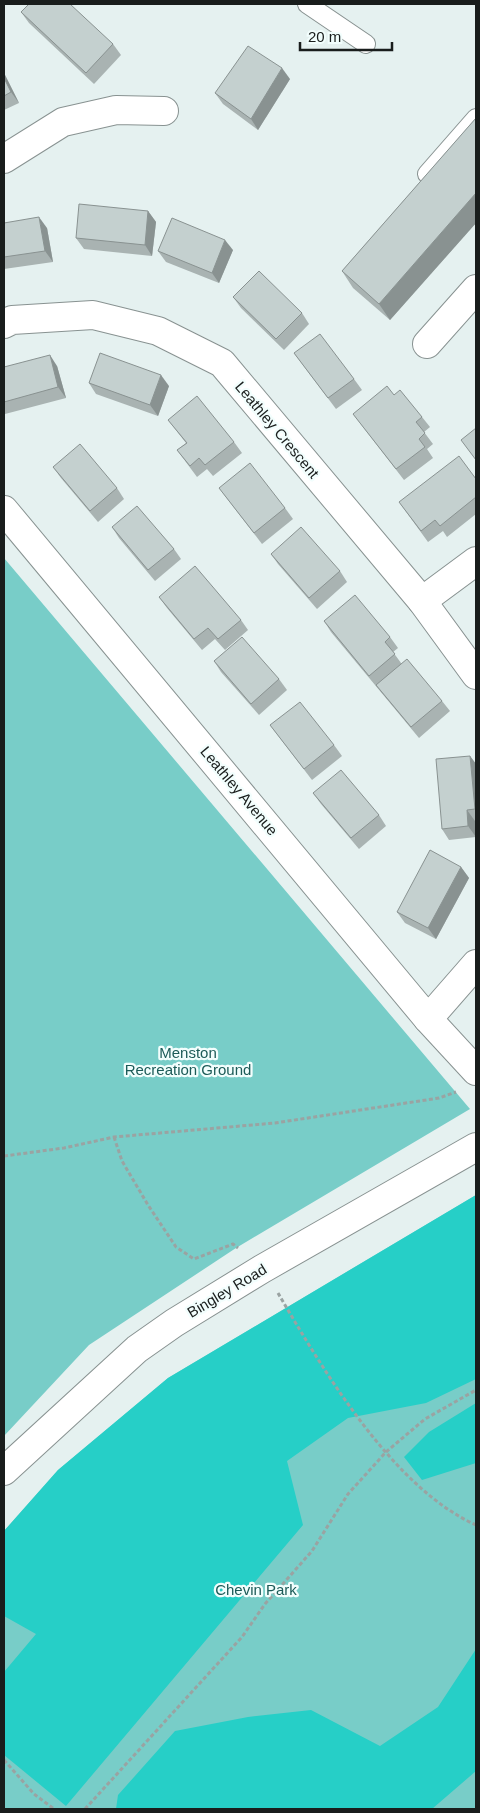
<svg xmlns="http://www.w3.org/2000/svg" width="480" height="1813" font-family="Arial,sans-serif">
	<rect width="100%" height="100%" fill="#e5f1f0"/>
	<g fill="#78cdc8">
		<path d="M4 558 470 1109 236 1248 89 1345 4 1436Z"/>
		<path d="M476 1195V1809H4V1531L58 1470 168 1378Z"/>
	</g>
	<g fill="#26cfc7">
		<path d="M476 1195V1379L426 1403 348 1418 287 1461 303 1525 66 1806 4 1755V1672L36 1634 4 1616V1531L58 1470 168 1378Z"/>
		<path d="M476 1403V1463L422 1480 404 1457 429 1432Z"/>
		<path d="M476 1649V1771L432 1809H116L118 1795 175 1731 248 1717 311 1710 380 1746 438 1707Z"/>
	</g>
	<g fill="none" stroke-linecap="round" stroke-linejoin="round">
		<g stroke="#889291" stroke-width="20">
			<g id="lane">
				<path d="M307 4 366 44"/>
				<path d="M427 174 476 118"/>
			</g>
		</g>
		<g stroke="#889291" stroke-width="30">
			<g id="street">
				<path d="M4 159 63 122 116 110 164 111"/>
				<path d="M4 324 12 320 93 315 158 331 222 363 422 601 476 675"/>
				<path d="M427 344 476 289"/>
				<path d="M4 510 428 1019 476 1071"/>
				<path d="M422 601 476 561"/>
				<path d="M428 1019 476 964"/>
			</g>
		</g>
		<g stroke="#889291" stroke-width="30">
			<path id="secondary" d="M4 1471 137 1349 174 1323 262 1269 476 1147"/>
		</g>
		<g stroke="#9aa3a2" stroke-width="3" stroke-dasharray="4 2.5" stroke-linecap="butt">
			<path d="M114 1137 122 1161 148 1205 176 1247 194 1259 233 1244 238 1248"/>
			<path d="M4 1156 64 1148 114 1137 275 1123 439 1098 456 1092"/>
			<path d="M278 1293C323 1370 393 1488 476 1525"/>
			<path d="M4 1760 34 1794 54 1809"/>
			<path d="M85 1809 242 1637 265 1604 312 1551 348 1494 386 1452 425 1419 476 1390"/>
		</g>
		<use href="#lane" stroke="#fff" stroke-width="18"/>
		<use href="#street" stroke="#fff" stroke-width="28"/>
		<use href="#secondary" stroke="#fff" stroke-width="28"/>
	</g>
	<g fill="#a9b3b2">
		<path d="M21 12 113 44 121 55 94 84 29 23Z"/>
		<path d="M4 73 19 103 4 110Z"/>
		<path d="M290 79 258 130 223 104 215 93Z"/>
		<path d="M476 118V223L390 320 353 288 342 271Z"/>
		<path d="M148 211 156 222 152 256 84 249 76 238Z"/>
		<path d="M4 223 47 228 53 262 4 269Z"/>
		<path d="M233 250 219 283 166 262 158 251Z"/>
		<path d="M233 297 302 313 309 324 284 350 241 308Z"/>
		<path d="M294 353 354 379 362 390 336 409Z"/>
		<path d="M57 366 66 398 5 414 4 413V367Z"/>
		<path d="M89 383 169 386 158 416 96 394Z"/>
		<path d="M394 395 422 417 430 427 424 432 433 444 427 449 433 458 404 480 353 414Z"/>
		<path d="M168 420 234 442 242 453 213 476 207 469 197 477 177 450 186 443Z"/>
		<path d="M53 467 117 488 124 499 98 522 61 478Z"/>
		<path d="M476 479V514L447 537 443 531 428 542 399 502Z"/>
		<path d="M219 488 285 508 293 519 262 544Z"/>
		<path d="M112 527 174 549 181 559 155 581 119 538Z"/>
		<path d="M271 554 340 571 347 582 317 609 278 564Z"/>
		<path d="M159 597 241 620 248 630 225 650 215 639 202 650 167 608Z"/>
		<path d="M324 621 390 637 398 648 393 652 401 663 442 701 450 711 419 738 331 632Z"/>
		<path d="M214 661 279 679 287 690 259 715 221 672Z"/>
		<path d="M270 725 334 745 342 756 312 780Z"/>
		<path d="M470 756 476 764V821H475L476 837 449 840 442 829Z"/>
		<path d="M313 793 379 815 386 826 359 849 321 804Z"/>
		<path d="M461 867 469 878 436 939 405 923 397 912Z"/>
	</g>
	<g fill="#899291">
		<path d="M282 68 290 79 258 130 251 119Z"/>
		<path d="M4 73 19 103 11 92 4 78Z"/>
		<path d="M476 193V223L390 320 379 304Z"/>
		<path d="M148 211 156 222 152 256 145 245Z"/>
		<path d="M39 217 47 228 53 262 45 251Z"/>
		<path d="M225 240 233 250 219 283 212 273Z"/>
		<path d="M50 355 57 366 66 398 58 387Z"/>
		<path d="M161 375 169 386 158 416 150 405Z"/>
		<path d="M470 756 476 764V811L475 809Z"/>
		<path d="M467 810 475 821 476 837 468 826Z"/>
		<path d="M461 867 469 878 436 939 428 928Z"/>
	</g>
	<g fill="#c4d0cf" stroke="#899291">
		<path d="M29 4H70L113 44 86 73 21 12Z"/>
		<path d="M248 46 282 68 251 119 215 93Z"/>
		<path d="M4 78 11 92 4 96Z"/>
		<path d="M476 118V193L379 304 342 271Z"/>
		<path d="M79 204 148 211 145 245 76 238Z"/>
		<path d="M39 217 45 251 4 257V223Z"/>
		<path d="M172 218 225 240 212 273 158 251Z"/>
		<path d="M259 271 302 313 276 339 233 297Z"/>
		<path d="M320 334 354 379 328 398 294 353Z"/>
		<path d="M100 353 161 375 150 405 89 383Z"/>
		<path d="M50 355 58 387 4 402V367Z"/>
		<path d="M387 386 394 395 400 390 422 417 416 422 425 433 419 439 425 447 396 469 353 414Z"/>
		<path d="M197 396 234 442 205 465 199 458 190 466 177 450 187 443 168 420Z"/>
		<path d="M476 428V460L461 440Z"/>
		<path d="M80 444 117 488 90 511 53 467Z"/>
		<path d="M459 456 476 479V497L440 526 435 520 421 531 399 502Z"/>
		<path d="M250 463 285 508 254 533 219 488Z"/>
		<path d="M137 506 174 549 148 570 112 527Z"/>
		<path d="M301 527 340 571 309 598 271 554Z"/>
		<path d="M195 566 241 620 218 639 208 628 194 639 159 597Z"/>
		<path d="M355 595 390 637 385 642 395 654 369 676 324 621Z"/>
		<path d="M242 637 279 679 251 704 214 661Z"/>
		<path d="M407 659 442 701 411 727 376 685Z"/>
		<path d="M300 702 334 745 304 769 270 725Z"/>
		<path d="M470 756 475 809 467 810 468 826 442 829 436 759Z"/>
		<path d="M341 770 379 815 351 838 313 793Z"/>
		<path d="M430 850 461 867 428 928 397 912Z"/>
	</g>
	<g text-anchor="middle" stroke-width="4.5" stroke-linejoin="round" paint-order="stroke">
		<g font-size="15" fill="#191d1c" stroke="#f2fefd">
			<text transform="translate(277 430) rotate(50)" y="5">Leathley Crescent</text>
			<text transform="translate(239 791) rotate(50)" y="5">Leathley Avenue</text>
			<text transform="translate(227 1291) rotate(-31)" y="5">Bingley Road</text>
		</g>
		<g font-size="15" fill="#1c5b58" stroke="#f2fefd">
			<text x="188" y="1058">Menston<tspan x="188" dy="17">Recreation Ground</tspan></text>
			<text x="256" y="1595">Chevin Park</text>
		</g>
	</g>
	<rect width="480" height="1813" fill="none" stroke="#191d1c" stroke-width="10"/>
	<path d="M300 42v8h92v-8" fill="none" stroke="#191d1c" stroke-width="2.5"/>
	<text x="308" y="42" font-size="15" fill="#191d1c" stroke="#f2fefd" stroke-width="4" paint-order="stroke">20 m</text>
</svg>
